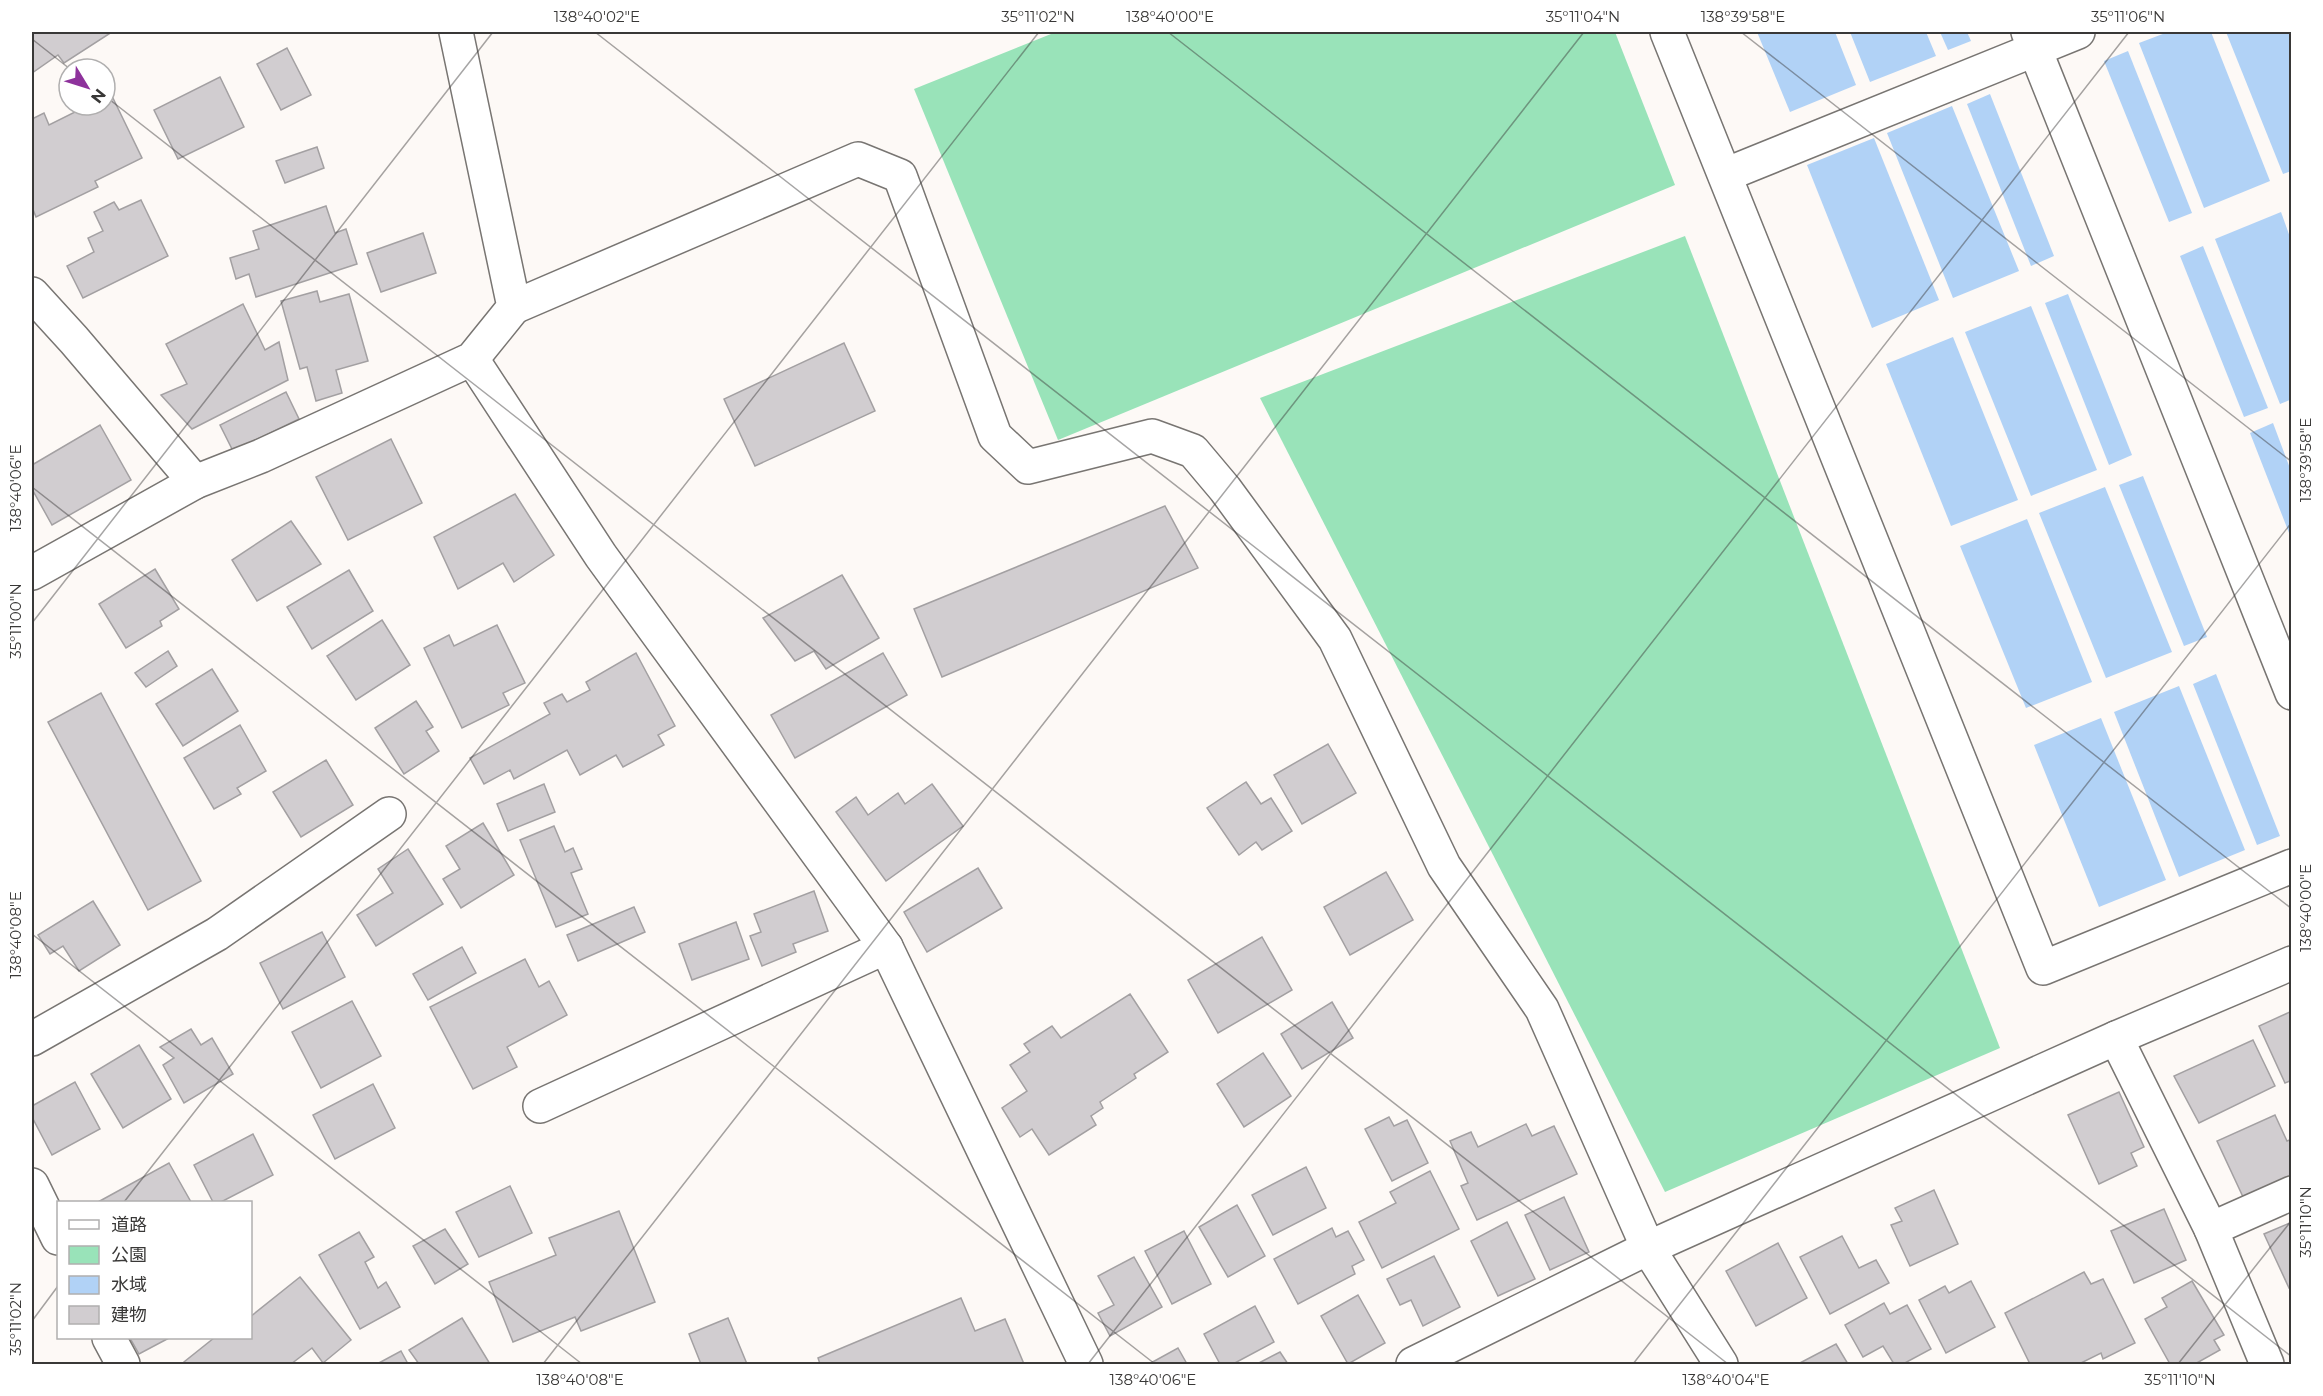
<svg xmlns="http://www.w3.org/2000/svg" width="2323" height="1396" font-family="Montserrat,'Noto Sans JP',sans-serif">
	<rect width="100%" height="100%" fill="#fdf9f6"/>
	<g fill="#99e3b9">
		<path d="M1056 32H1615L1675 185 1058 440 914 89Z"/>
		<path d="M1685 236 2000 1048 1665 1192 1260 398Z"/>
	</g>
	<g fill="#b1d2f6">
		<path d="M1757 32H1835L1856 85 1790 112Z"/>
		<path d="M1850 32H1926L1936 56 1870 82Z"/>
		<path d="M1940 32H1967L1971 41 1948 50Z"/>
		<path d="M2168 32H2211L2270 181 2204 208 2139 43Z"/>
		<path d="M2226 32H2291V171L2283 174Z"/>
		<path d="M2128 51 2192 213 2169 222 2104 61Z"/>
		<path d="M1990 94 2054 256 2031 266 1967 104Z"/>
		<path d="M1952 106 2019 271 1953 298 1887 133Z"/>
		<path d="M1874 138 1939 300 1872 328 1807 165Z"/>
		<path d="M2281 212 2291 240 2292 399 2280 404 2215 239Z"/>
		<path d="M2203 246 2268 408 2244 417 2180 256Z"/>
		<path d="M2068 294 2132 455 2109 465 2045 303Z"/>
		<path d="M2031 306 2097 470 2031 496 1965 332Z"/>
		<path d="M1953 337 2018 500 1951 526 1886 364Z"/>
		<path d="M2273 423 2291 471V538L2250 433Z"/>
		<path d="M2143 476 2207 637 2184 646 2119 485Z"/>
		<path d="M2105 487 2172 652 2106 678 2039 513Z"/>
		<path d="M2027 519 2092 682 2026 708 1960 546Z"/>
		<path d="M2216 674 2280 836 2257 845 2193 684Z"/>
		<path d="M2179 686 2245 850 2179 877 2114 712Z"/>
		<path d="M2101 718 2166 880 2099 907 2034 745Z"/>
	</g>
	<g fill="#d1cdd0" stroke="#a3a0a2" stroke-width="1.5">
		<path d="M32 32H112L64 63 58 55 32 73Z"/>
		<path d="M287 48 311 95 281 110 257 64Z"/>
		<path d="M220 77 244 127 178 159 154 110Z"/>
		<path d="M111 94 142 158 95 181 98 187 36 217 32 207V119L44 113 49 125 89 105H105V97Z"/>
		<path d="M317 147 324 168 285 183 276 161Z"/>
		<path d="M141 200 168 256 83 298 67 266 94 252 88 238 103 231 94 212 114 202 119 210Z"/>
		<path d="M326 206 335 233 346 229 357 264 256 297 249 274 236 279 230 258 259 249 253 231Z"/>
		<path d="M423 233 436 273 381 292 367 253Z"/>
		<path d="M317 291 320 302 349 294 368 361 336 370 342 393 316 401 307 367 300 369 281 301Z"/>
		<path d="M243 304 265 350 279 342 288 380 192 429 161 395 187 384 166 344Z"/>
		<path d="M844 343 875 411 755 466 724 399Z"/>
		<path d="M286 392 299 419 233 451 220 425Z"/>
		<path d="M100 425 131 480 52 525 32 489V465Z"/>
		<path d="M391 439 422 503 348 540 316 477Z"/>
		<path d="M515 494 554 555 514 582 503 563 458 589 434 537Z"/>
		<path d="M1165 506 1198 568 942 677 914 609Z"/>
		<path d="M291 521 321 564 257 601 232 560Z"/>
		<path d="M155 569 179 609 160 621 162 626 126 648 99 604Z"/>
		<path d="M349 570 373 611 312 649 287 607Z"/>
		<path d="M842 575 879 638 826 669 814 651 795 661 763 618Z"/>
		<path d="M382 620 410 665 356 700 327 656Z"/>
		<path d="M497 625 525 683 503 693 509 705 462 728 424 648 449 635 454 646Z"/>
		<path d="M168 651 177 666 146 687 135 673Z"/>
		<path d="M636 653 675 726 658 735 664 745 623 767 616 755 580 775 567 750 514 779 510 770 484 784 470 758 550 714 544 703 562 694 567 702 590 690 586 682Z"/>
		<path d="M883 653 907 695 795 758 771 715Z"/>
		<path d="M212 669 238 711 183 746 156 704Z"/>
		<path d="M101 693 201 881 148 910 48 722Z"/>
		<path d="M416 701 433 727 426 731 439 751 404 774 375 728Z"/>
		<path d="M240 725 266 771 237 788 241 794 214 809 184 758Z"/>
		<path d="M1328 744 1356 793 1302 824 1274 775Z"/>
		<path d="M326 760 353 805 301 837 273 792Z"/>
		<path d="M1246 782 1261 804 1271 798 1292 831 1262 850 1256 842 1239 855 1207 808Z"/>
		<path d="M544 784 555 812 508 831 497 804Z"/>
		<path d="M932 784 963 826 886 881 836 812 856 797 868 815 898 793 905 804Z"/>
		<path d="M483 823 514 875 461 908 443 879 460 869 446 846Z"/>
		<path d="M554 826 565 852 573 848 582 869 571 873 588 914 556 927 520 840Z"/>
		<path d="M408 849 443 904 376 946 357 915 393 893 378 869Z"/>
		<path d="M978 868 1002 908 927 952 904 912Z"/>
		<path d="M1386 872 1413 920 1350 955 1324 907Z"/>
		<path d="M814 891 828 931 793 944 796 952 762 966 750 936 761 932 754 914Z"/>
		<path d="M93 901 120 945 79 971 63 946 50 954 38 935Z"/>
		<path d="M634 907 645 932 578 961 567 935Z"/>
		<path d="M736 922 749 959 692 980 679 944Z"/>
		<path d="M322 932 345 977 283 1009 260 963Z"/>
		<path d="M1262 937 1292 990 1218 1033 1188 980Z"/>
		<path d="M462 947 476 973 428 1000 413 974Z"/>
		<path d="M525 959 539 987 549 981 567 1015 507 1047 517 1067 473 1089 430 1007Z"/>
		<path d="M1130 994 1168 1052 1134 1074 1136 1078 1100 1102 1103 1108 1091 1116 1096 1125 1049 1155 1032 1129 1020 1137 1002 1108 1027 1091 1010 1065 1030 1052 1024 1044 1052 1026 1061 1038Z"/>
		<path d="M352 1001 381 1056 321 1088 292 1032Z"/>
		<path d="M1332 1002 1353 1038 1302 1069 1281 1034Z"/>
		<path d="M2292 1011V1080L2285 1083 2259 1026Z"/>
		<path d="M191 1029 201 1045 212 1038 233 1074 184 1103 163 1065 174 1058 160 1047Z"/>
		<path d="M2253 1040 2275 1086 2199 1123 2174 1076Z"/>
		<path d="M139 1045 171 1099 123 1128 91 1074Z"/>
		<path d="M1263 1053 1291 1096 1244 1127 1217 1084Z"/>
		<path d="M75 1082 100 1129 52 1155 32 1117V1106Z"/>
		<path d="M373 1084 395 1128 335 1159 313 1115Z"/>
		<path d="M2119 1092 2144 1147 2131 1153 2137 1166 2099 1184 2068 1115Z"/>
		<path d="M2275 1115 2287 1141 2292 1139V1177L2244 1199 2217 1141Z"/>
		<path d="M1389 1117 1394 1126 1407 1120 1428 1163 1392 1181 1365 1129Z"/>
		<path d="M1526 1124 1532 1136 1554 1126 1577 1174 1477 1220 1461 1186 1468 1183 1450 1141 1471 1132 1478 1147Z"/>
		<path d="M253 1134 273 1175 221 1202H213L194 1165Z"/>
		<path d="M169 1163 191 1202H98Z"/>
		<path d="M1306 1167 1326 1208 1273 1235 1252 1195Z"/>
		<path d="M1430 1171 1459 1229 1382 1268 1359 1222 1396 1203 1390 1192Z"/>
		<path d="M510 1186 532 1233 479 1257 456 1212Z"/>
		<path d="M1934 1190 1958 1244 1910 1266 1891 1225 1902 1221 1895 1208Z"/>
		<path d="M1564 1197 1589 1252 1550 1270 1525 1215Z"/>
		<path d="M1237 1205 1265 1256 1228 1277 1199 1227Z"/>
		<path d="M2164 1209 2186 1260 2134 1283 2111 1231Z"/>
		<path d="M619 1211 655 1302 581 1331 575 1317 513 1342 489 1282 556 1255 549 1238Z"/>
		<path d="M1507 1222 1535 1279 1498 1296 1471 1241Z"/>
		<path d="M2292 1222V1287L2289 1288 2264 1234Z"/>
		<path d="M1332 1228 1336 1237 1348 1231 1364 1260 1352 1266 1355 1274 1298 1304 1274 1259Z"/>
		<path d="M445 1229 468 1264 435 1284 413 1246Z"/>
		<path d="M1184 1231 1211 1284 1172 1304 1145 1251Z"/>
		<path d="M359 1232 374 1257 365 1262 378 1288 386 1282 400 1307 360 1329 319 1255Z"/>
		<path d="M1842 1236 1859 1268 1876 1260 1889 1283 1830 1314 1800 1257Z"/>
		<path d="M1778 1243 1807 1298 1756 1326 1726 1271Z"/>
		<path d="M1434 1256 1460 1307 1423 1326 1411 1300 1400 1305 1387 1279Z"/>
		<path d="M1134 1257 1162 1307 1110 1336 1098 1313 1114 1305 1098 1276Z"/>
		<path d="M2084 1272 2091 1284 2103 1279 2135 1343 2103 1359 2101 1353 2079 1364H2030L2005 1313Z"/>
		<path d="M300 1277 351 1340 323 1363 312 1348 291 1364H185L184 1362 214 1338H250V1317Z"/>
		<path d="M1971 1281 1995 1327 1946 1353 1919 1300 1945 1286 1949 1293Z"/>
		<path d="M2192 1281 2224 1335 2214 1340 2220 1350 2195 1364H2170L2145 1319 2167 1307 2162 1298Z"/>
		<path d="M1358 1295 1385 1343 1348 1364 1321 1316Z"/>
		<path d="M961 1298 975 1331 1005 1319 1024 1364H820L818 1358Z"/>
		<path d="M1884 1303 1890 1314 1907 1305 1931 1349 1903 1364H1894L1883 1346 1863 1357 1845 1325Z"/>
		<path d="M1255 1306 1274 1342 1233 1364H1220L1204 1334Z"/>
		<path d="M462 1318 490 1364H419L409 1350Z"/>
		<path d="M728 1318 747 1364H701L689 1334Z"/>
		<path d="M130 1338H169L139 1354Z"/>
		<path d="M1836 1344 1848 1364H1798Z"/>
		<path d="M1178 1348 1187 1364H1149Z"/>
		<path d="M401 1351 408 1364H377Z"/>
		<path d="M1280 1352 1288 1364H1257Z"/>
	</g>
	<g fill="none" stroke-linecap="round" stroke-linejoin="round">
		<g stroke="#787572" stroke-width="36">
			<g id="minor">
				<path d="M1667 32 2043 968 2292 866"/>
				<path d="M2028 32 2292 693"/>
				<path d="M1725 175 2078 32"/>
				<path d="M32 294 74 340 195 482"/>
				<path d="M514 307 858 159 900 176 995 436 1028 467 1152 436 1193 451 1225 489 1335 639 1444 866 1542 1009 1648 1248 1721 1364"/>
				<path d="M472 359 601 556 886 947 1086 1364"/>
				<path d="M32 573 195 482 261 456 472 359 514 307 456 32"/>
				<path d="M2116 1038 2211 1229 2267 1364"/>
				<path d="M32 1039 217 934 389 814"/>
				<path d="M540 1106 886 947"/>
				<path d="M32 1185 58 1238"/>
				<path d="M2211 1229 2292 1193"/>
				<path d="M109 1338 123 1364"/>
				<path d="M1413 1364 1648 1248 2116 1038 2292 963"/>
			</g>
		</g>
		<use href="#minor" stroke="#fff" stroke-width="33"/>
	</g>
	<path fill="none" stroke="#393837" stroke-width="1.5" stroke-opacity="0.45" d="M595 32 2292 1357M1168 32 2292 909M1741 32 2292 462M32 39 70 69M105 96 1728 1364M32 487 1155 1364M32 623 493 32M32 934 582 1364M124 1202 1039 32M32 1321 58 1286M543 1364 1584 32M1088 1364 2129 32M1633 1364 2292 522M2178 1364 2292 1220"/>
	<rect width="2323" height="1396" fill="none" stroke="#ffffff" stroke-width="66"/>
	<rect x="57" y="1201" width="195" height="138" fill="#ffffff" stroke="#b0afaf" stroke-width="1.5"/>
	<rect x="69" y="1220" width="30" height="9" fill="#ffffff" stroke="#b0afaf" stroke-width="1.5"/>
	<text x="111" y="1231" font-size="18" fill="#393837">道路</text>
	<rect x="69" y="1246" width="30" height="18" fill="#99e3b9" stroke="#b0afaf" stroke-width="1.5"/>
	<text x="111" y="1261" font-size="18" fill="#393837">公園</text>
	<rect x="69" y="1276" width="30" height="18" fill="#b1d2f6" stroke="#b0afaf" stroke-width="1.5"/>
	<text x="111" y="1291" font-size="18" fill="#393837">水域</text>
	<rect x="69" y="1306" width="30" height="18" fill="#d1cdd0" stroke="#b0afaf" stroke-width="1.5"/>
	<text x="111" y="1321" font-size="18" fill="#393837">建物</text>
	<g transform="translate(87 87) rotate(128)"><circle r="28" fill="#ffffff" stroke="#b0afaf" stroke-width="1.5"/>
	<path d="M0-4.5L10 22L0 15L-10 22Z" fill="#8e329c"/>
	<text y="-9" font-size="16" font-weight="bold" text-anchor="middle" fill="#393837">N</text>
	</g>
	<rect x="33" y="33" width="2257" height="1330" fill="none" stroke="#393837" stroke-width="2"/>
	<g font-size="15" text-anchor="middle" fill="#393837">
		<text x="597" y="22">138°40'02"E</text>
		<text x="1038" y="22">35°11'02"N</text>
		<text x="1170" y="22">138°40'00"E</text>
		<text x="1583" y="22">35°11'04"N</text>
		<text x="1743" y="22">138°39'58"E</text>
		<text x="2128" y="22">35°11'06"N</text>
		<text transform="translate(2306 460) rotate(-90)" y="5">138°39'58"E</text>
		<text transform="translate(16 488) rotate(-90)" y="5">138°40'06"E</text>
		<text transform="translate(16 621) rotate(-90)" y="5">35°11'00"N</text>
		<text transform="translate(2306 908) rotate(-90)" y="5">138°40'00"E</text>
		<text transform="translate(16 935) rotate(-90)" y="5">138°40'08"E</text>
		<text transform="translate(2306 1222) rotate(-90)" y="5">35°11'10"N</text>
		<text transform="translate(16 1319) rotate(-90)" y="5">35°11'02"N</text>
		<text x="580" y="1385">138°40'08"E</text>
		<text x="1153" y="1385">138°40'06"E</text>
		<text x="1726" y="1385">138°40'04"E</text>
		<text x="2180" y="1385">35°11'10"N</text>
	</g>
</svg>
